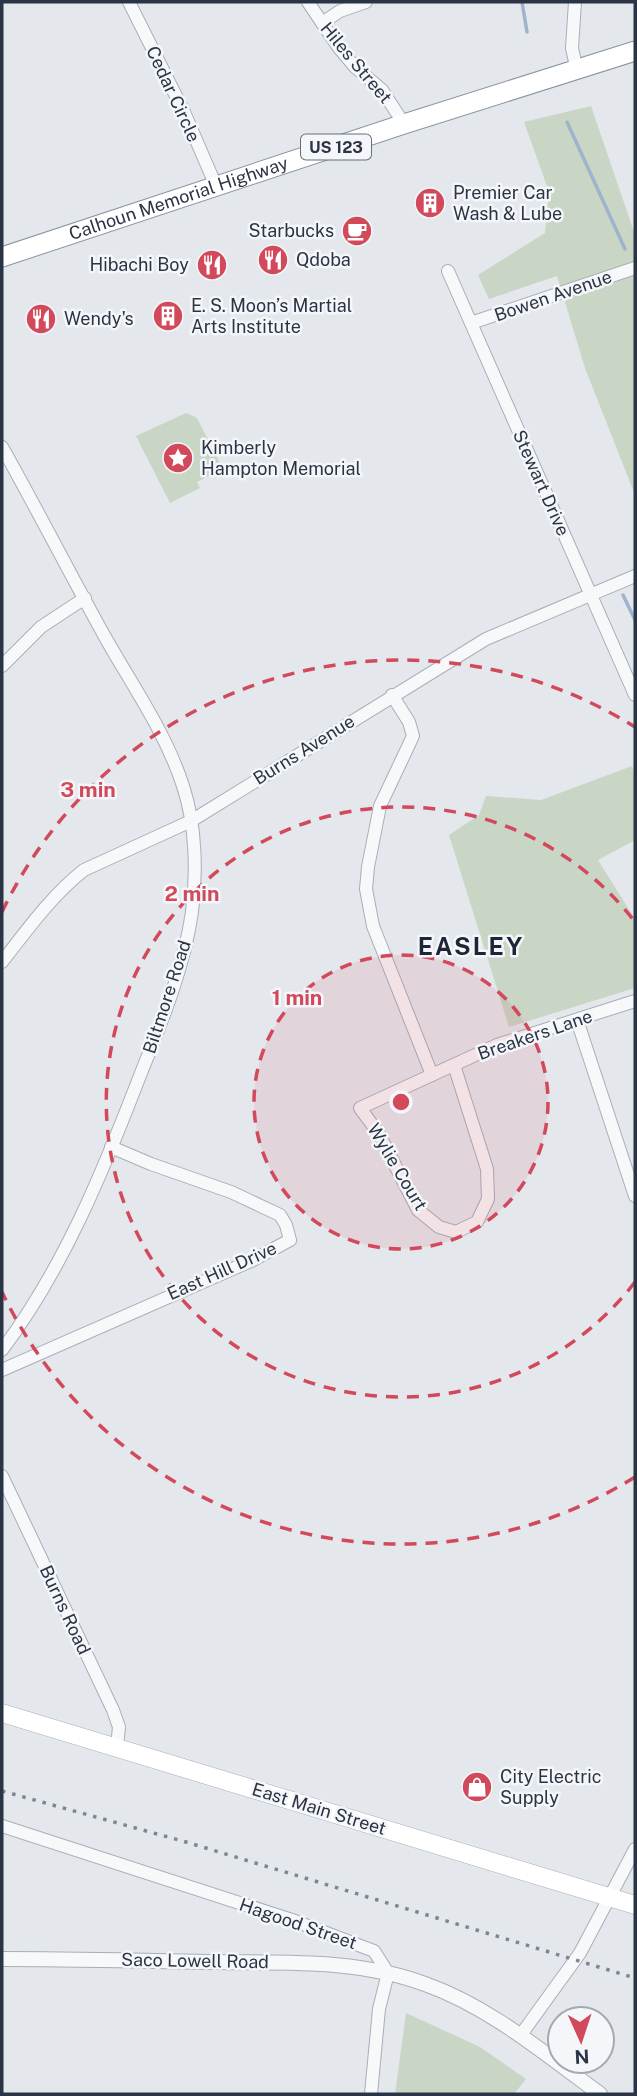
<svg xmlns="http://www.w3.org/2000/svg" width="637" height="2096" font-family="'Public Sans',sans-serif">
	<rect width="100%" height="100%" fill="#e4e7ec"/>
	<g fill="#c9d6c5">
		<path d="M591 106 635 235V495L585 368 557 276 489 299 478 275 545 233 549 192 524 122Z"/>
		<path d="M186 413 197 418 223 469 197 482 200 488 170 503 136 436Z"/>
		<path d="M632 766 635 774V840L598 860 635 919V988L509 1027 449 835 479 815 486 796 541 800Z"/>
		<path d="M406 2013 480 2047 526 2079 514 2094H395Z"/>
	</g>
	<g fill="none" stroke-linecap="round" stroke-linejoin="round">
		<g stroke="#9fb4cc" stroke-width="3.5">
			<path d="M522 2 527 32"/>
			<path d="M567 122 625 249"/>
			<path d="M623 595 635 620"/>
		</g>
		<g stroke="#a9aeb7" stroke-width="14">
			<g id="minor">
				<path d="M129 2 184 112 216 186"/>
				<path d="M308 2 339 48 355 67 382 90 404 124"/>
				<path d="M575 2 572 48 577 71"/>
				<path d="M322 23 340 11 366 2"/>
				<path d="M448 271 635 695"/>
				<path d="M471 323 635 268"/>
				<path d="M2 447C37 509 70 574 105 637 132 685 166 733 183 786 196 825 197 872 192 912 184 968 162 1021 141 1073 104 1169 64 1268 2 1350"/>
				<path d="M2 666 41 627 85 598"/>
				<path d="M392 695 409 722 413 736 380 806 368 867 366 889 373 926 432 1075"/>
				<path d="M2 962C27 930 52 895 84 870L191 821 486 639 635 576"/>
				<path d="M577 1020 635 1196"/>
				<path d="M454 1065 487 1169 488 1199 477 1222 456 1232 439 1227 418 1210 379 1134 360 1108 497 1045 635 1001"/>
				<path d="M2 1370 253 1260 290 1240 286 1225 280 1215 231 1192 151 1164 111 1147"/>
				<path d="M2 1476 113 1710 119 1727 117 1747"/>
				<path d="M2 1826 295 1921 374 1951 388 1973 379 2009 371 2094"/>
				<path d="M520 2036 580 1953 635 1849"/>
			</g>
		</g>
		<g stroke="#a9aeb7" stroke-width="16">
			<path id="tertiary" d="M2 1959C73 1959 144 1961 215 1962 285 1963 358 1959 425 1984 490 2007 545 2054 600 2094"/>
		</g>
		<g stroke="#a9aeb7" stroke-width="19">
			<path id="secondary" d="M2 1713 635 1905"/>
		</g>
		<g stroke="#8b94a3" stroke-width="21">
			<g id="trunk">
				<path id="s1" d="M2 257 404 124 635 51"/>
			</g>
		</g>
		<use href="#minor" stroke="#f7f8fa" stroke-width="12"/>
		<use href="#tertiary" stroke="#f7f8fa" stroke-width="14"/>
		<use href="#secondary" stroke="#fff" stroke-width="18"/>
		<use href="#trunk" stroke="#fff" stroke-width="19"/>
		<path stroke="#7d8696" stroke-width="3.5" stroke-dasharray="3.5 7" stroke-linecap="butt" d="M2 1791 186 1842 635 1978"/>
	</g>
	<circle cx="401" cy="1102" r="147" fill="#d1495b" fill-opacity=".12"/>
	<g fill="none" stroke="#d1495b" stroke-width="3.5" stroke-dasharray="12 9">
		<circle cx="401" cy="1102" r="147"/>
		<path d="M635 1282A295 295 0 1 1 635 922"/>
		<path d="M635 1477A442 442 0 0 1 2 1292M2 912A442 442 0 0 1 635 727"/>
	</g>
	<defs>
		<g id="building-disc" transform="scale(1.575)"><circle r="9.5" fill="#d1495b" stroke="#f4f6f9"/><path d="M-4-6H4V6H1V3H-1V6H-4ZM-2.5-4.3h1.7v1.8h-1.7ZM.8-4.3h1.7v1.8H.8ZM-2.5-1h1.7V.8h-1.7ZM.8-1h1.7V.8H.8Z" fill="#fff"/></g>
		<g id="cafe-disc" transform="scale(1.575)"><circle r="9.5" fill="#d1495b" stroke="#f4f6f9"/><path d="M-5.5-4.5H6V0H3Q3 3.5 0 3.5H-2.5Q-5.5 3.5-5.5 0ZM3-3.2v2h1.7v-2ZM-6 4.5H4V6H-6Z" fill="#fff"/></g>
		<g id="restaurant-disc" transform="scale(1.575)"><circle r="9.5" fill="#d1495b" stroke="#f4f6f9"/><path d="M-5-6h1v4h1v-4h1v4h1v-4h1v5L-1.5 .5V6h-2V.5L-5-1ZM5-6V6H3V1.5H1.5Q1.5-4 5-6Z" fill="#fff"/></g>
		<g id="sight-disc" transform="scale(1.575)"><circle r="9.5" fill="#d1495b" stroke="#f4f6f9"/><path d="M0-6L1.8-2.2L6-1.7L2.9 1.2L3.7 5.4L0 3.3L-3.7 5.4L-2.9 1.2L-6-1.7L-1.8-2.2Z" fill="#fff"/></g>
		<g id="shop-disc" transform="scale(1.575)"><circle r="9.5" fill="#d1495b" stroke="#f4f6f9"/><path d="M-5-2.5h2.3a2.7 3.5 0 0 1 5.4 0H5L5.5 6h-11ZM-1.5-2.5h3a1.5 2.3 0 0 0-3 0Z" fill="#fff"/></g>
	</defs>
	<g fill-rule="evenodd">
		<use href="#building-disc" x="430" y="203"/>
		<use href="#cafe-disc" x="357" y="231"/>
		<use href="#restaurant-disc" x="273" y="260"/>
		<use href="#restaurant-disc" x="212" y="265"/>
		<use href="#building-disc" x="168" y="316"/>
		<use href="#restaurant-disc" x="41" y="319"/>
		<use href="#sight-disc" x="178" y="458"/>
		<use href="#shop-disc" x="477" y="1787"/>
	</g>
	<g text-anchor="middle" stroke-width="5" stroke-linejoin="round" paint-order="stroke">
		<rect fill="#f4f6f9" stroke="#676e7b" stroke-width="2" x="301" y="134.5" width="70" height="25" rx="5"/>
		<g font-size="16" font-weight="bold" fill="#2b3445">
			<text x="336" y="153">US 123</text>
		</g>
		<g font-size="18" fill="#2b3445" stroke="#f4f6f9">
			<text transform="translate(356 63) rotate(50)" y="6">Hiles Street</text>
			<text transform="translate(173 94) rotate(65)" y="6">Cedar Circle</text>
			<text dy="6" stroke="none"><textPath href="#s1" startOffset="186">Calhoun Memorial Highway</textPath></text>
			<text transform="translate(553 296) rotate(-19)" y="6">Bowen Avenue</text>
			<text transform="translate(541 483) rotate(66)" y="6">Stewart Drive</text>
			<text transform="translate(304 750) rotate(-32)" y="6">Burns Avenue</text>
			<text transform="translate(167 997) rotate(-72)" y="6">Biltmore Road</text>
			<text transform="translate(535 1035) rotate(-19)" y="6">Breakers Lane</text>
			<text transform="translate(397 1167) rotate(59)" y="6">Wylie Court</text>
			<text transform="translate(222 1271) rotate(-24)" y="6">East Hill Drive</text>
			<text transform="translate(65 1610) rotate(65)" y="6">Burns Road</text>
			<text transform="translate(319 1809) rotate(17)" y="6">East Main Street</text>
			<text transform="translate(298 1924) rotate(19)" y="6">Hagood Street</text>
			<text transform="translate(195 1961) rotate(1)" y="6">Saco Lowell Road</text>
		</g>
		<g font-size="18" fill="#2b3445" stroke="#f4f6f9" text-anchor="start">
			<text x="453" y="199">Premier Car<tspan x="453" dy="21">Wash &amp; Lube</tspan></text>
			<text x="334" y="237" text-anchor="end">Starbucks</text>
			<text x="296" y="266">Qdoba</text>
			<text x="189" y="271" text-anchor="end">Hibachi Boy</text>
			<text x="191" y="312">E. S. Moon’s Martial<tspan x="191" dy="21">Arts Institute</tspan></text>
			<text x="64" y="325">Wendy's</text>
			<text x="201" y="454">Kimberly<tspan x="201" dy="21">Hampton Memorial</tspan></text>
			<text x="500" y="1783">City Electric<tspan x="500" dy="21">Supply</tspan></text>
		</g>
		<g font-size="24" font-weight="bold" letter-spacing="2" fill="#1d2536" stroke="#f4f6f9">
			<text x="471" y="955">EASLEY</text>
		</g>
	</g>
	<circle cx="401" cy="1102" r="10" fill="#d1495b" stroke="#f4f6f9" stroke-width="3.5"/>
	<g font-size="21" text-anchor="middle" font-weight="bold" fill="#d1495b" stroke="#f4f6f9" stroke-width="5" stroke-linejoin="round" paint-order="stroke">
		<text x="88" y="797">3 min</text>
		<text x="192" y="901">2 min</text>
		<text x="297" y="1005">1 min</text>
	</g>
	<rect width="637" height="2096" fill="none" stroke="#2b3445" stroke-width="7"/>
	<g transform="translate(581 2040) rotate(177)"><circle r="33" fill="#f4f6f9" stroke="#a4a8b1" stroke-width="2"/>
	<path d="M0-5L12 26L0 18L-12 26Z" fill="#d1495b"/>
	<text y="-10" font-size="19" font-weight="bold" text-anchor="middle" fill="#2b3445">N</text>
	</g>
</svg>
